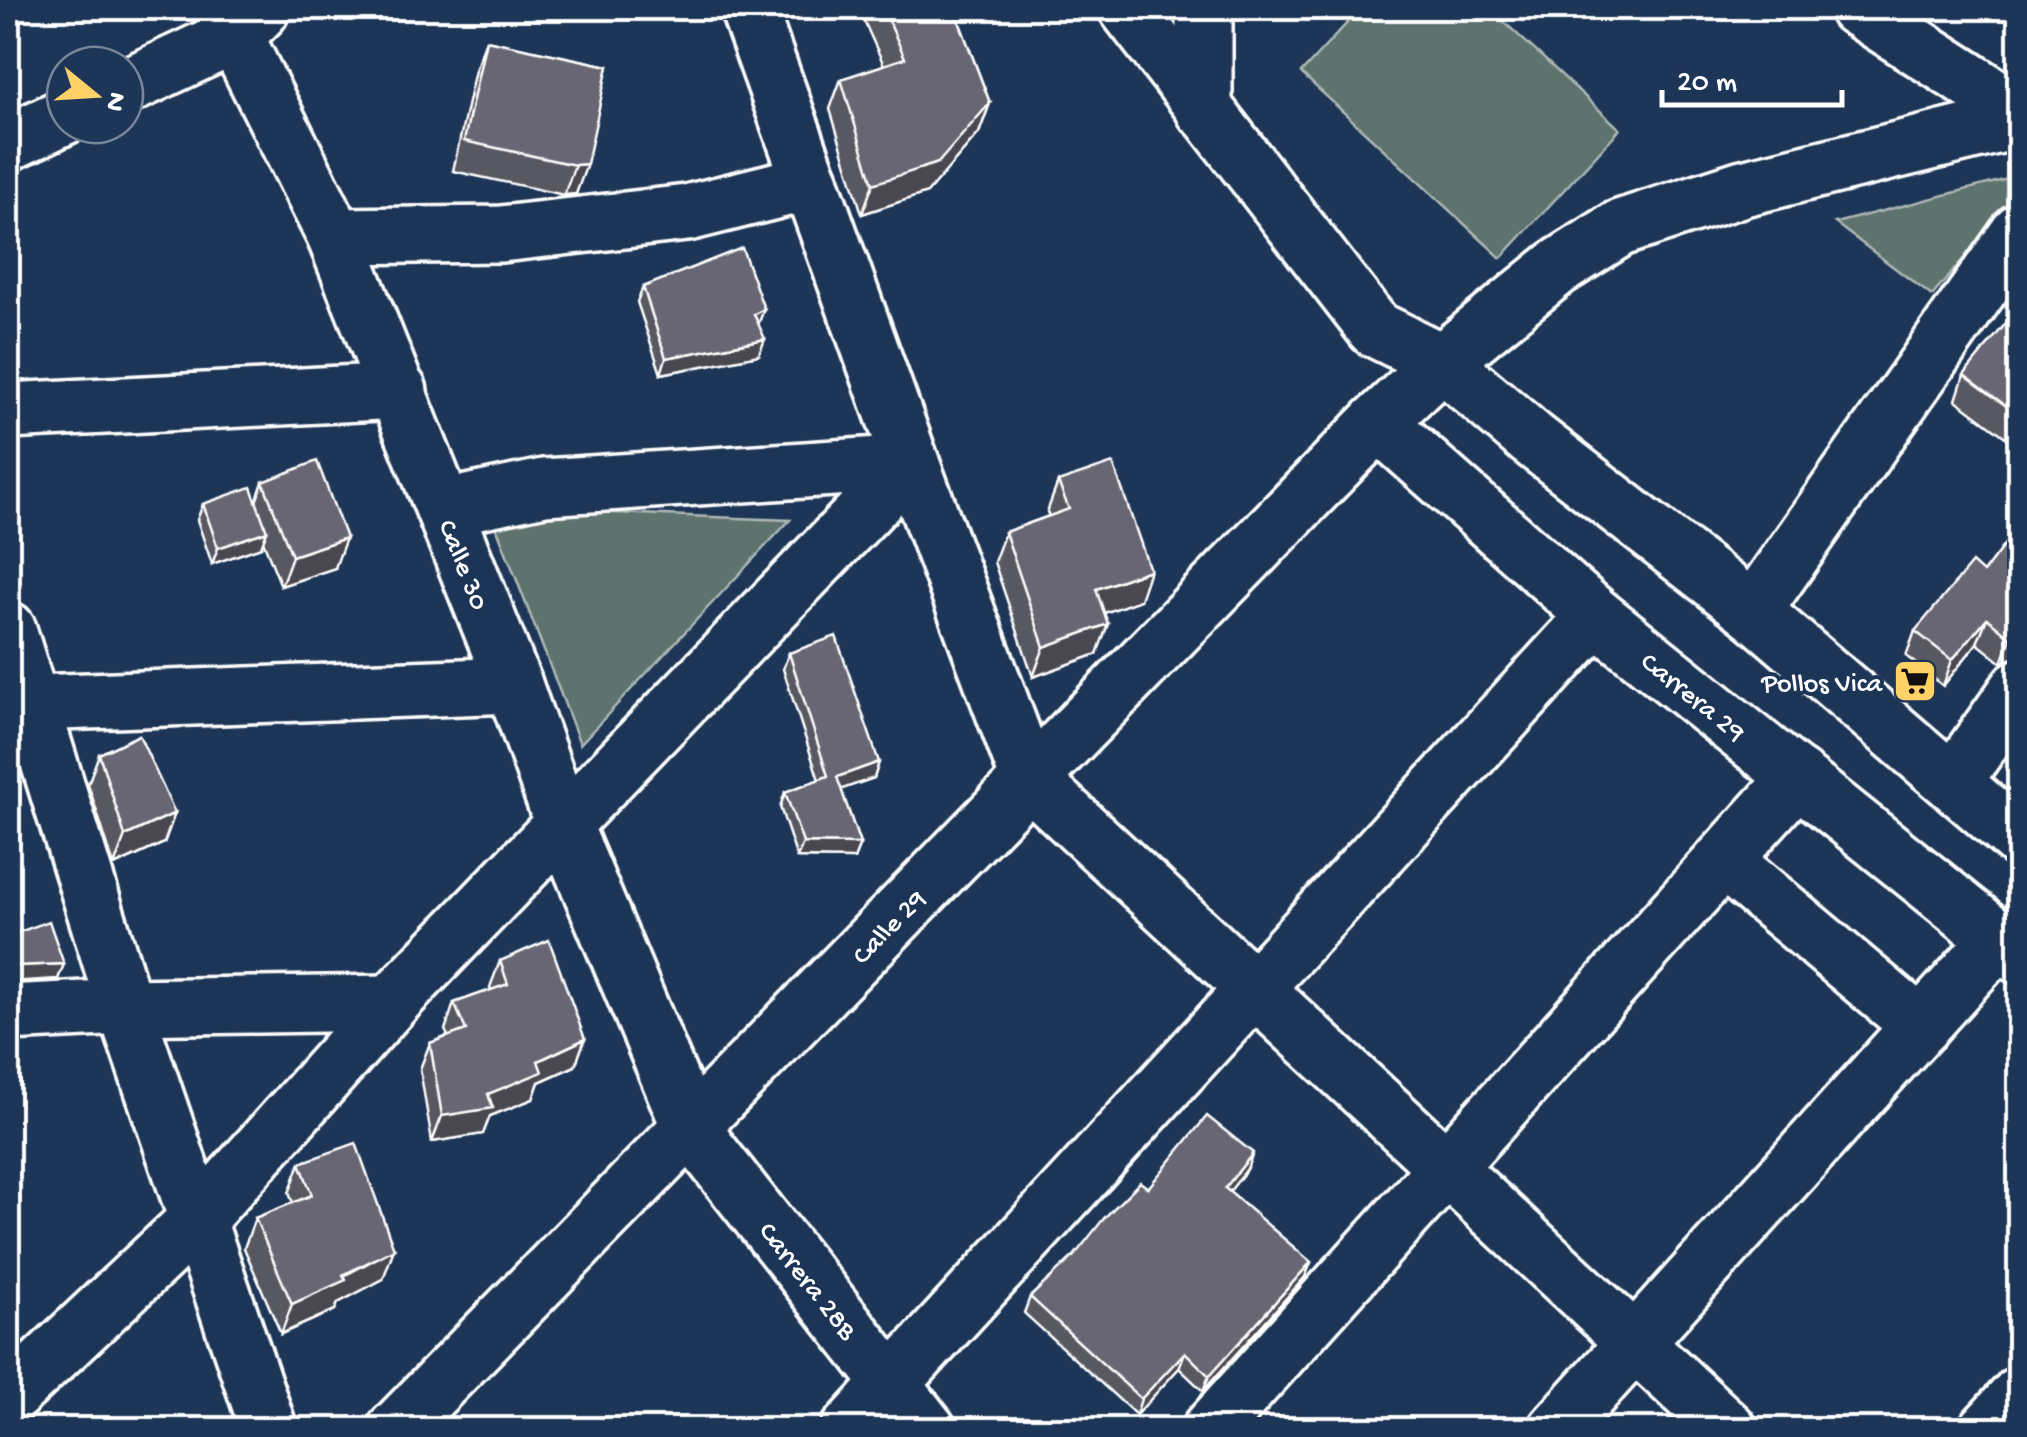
<svg xmlns="http://www.w3.org/2000/svg" width="2027" height="1437" font-family="'Gochi Hand',sans-serif">
	<rect width="100%" height="100%" fill="#1d3557"/>
	<filter id="ink" filterUnits="userSpaceOnUse"><feTurbulence type="fractalNoise" baseFrequency=".01" numOctaves="2"/><feDisplacementMap in="SourceGraphic" scale="20" xChannelSelector="R" yChannelSelector="G"/><feConvolveMatrix kernelMatrix="1 2 1 2 8 2 1 2 1" color-interpolation-filters="sRGB"/></filter>
	<g filter="url(#ink)">
		<g fill="#5f736e" stroke="#afb9b6" stroke-width="2.5">
			<path d="M1361 8H1489L1620 129 1501 258 1301 73Z"/>
			<path d="M2019 176V193L1932 296 1835 223Z"/>
			<path d="M489 508 790 520 580 744Z"/>
		</g>
		<g fill="none" stroke-linecap="round" stroke-linejoin="round">
			<g stroke="#fff" stroke-width="62">
				<g id="minor">
					<path id="s1" d="M221 8 335 236 514 685 562 821 690 1127 928 1430"/>
					<path d="M748 8 911 463 1029 779 1729 1430"/>
					<path d="M1127 8 1375 329 1442 362 1532 439 1753 611 2020 840"/>
					<path d="M1204 8V110"/>
					<path d="M1857 8 2020 113"/>
					<path d="M125 87 236 35 261 10"/>
					<path d="M8 143 65 116"/>
					<path d="M335 236 501 234 687 213 811 182"/>
					<path d="M8 411 399 391"/>
					<path id="s2" d="M1378 422 1596 616 2020 956"/>
					<path d="M444 508 544 487 911 463"/>
					<path d="M1753 611 2020 231"/>
					<path d="M8 630 125 1007 269 1430"/>
					<path d="M8 704 514 685"/>
					<path d="M1953 782 2020 687"/>
					<path d="M1723 860 1921 1026"/>
					<path d="M8 1013 125 1007 391 1003"/>
					<path d="M8 1398 198 1219 391 1003 911 463"/>
					<path id="s3" d="M395 1430 1378 422 1442 362 1557 268 1620 228 1743 188 2020 120"/>
					<path d="M849 1430 1596 616"/>
					<path d="M1210 1430 1798 777"/>
					<path d="M1556 1430 1999 939"/>
					<path d="M1987 1430 2020 1394"/>
				</g>
			</g>
			<use href="#minor" stroke="#1d3557" stroke-width="55"/>
		</g>
		<g fill="#595862" stroke="#fff" stroke-width="2.5">
			<path d="M858 8H958L956 13 990 103 979 133 927 193 862 214 830 109 841 79 884 65Z"/>
			<path d="M486 40 608 66 576 194 564 195 453 171 475 70Z"/>
			<path d="M643 287 764 309 758 324 759 355 661 374 637 302Z"/>
			<path d="M2020 306V448L1956 400 1964 375Z"/>
			<path d="M263 482 335 568 281 586 263 541 261 547 212 564 197 520 203 504 256 502Z"/>
			<path d="M1058 482 1140 600 1104 613 1097 654 1033 677 994 562 1005 532 1049 516 1047 512Z"/>
			<path d="M2020 524V648L2015 657 2002 663 1977 643 1943 686 1906 656 1915 631 1983 573Z"/>
			<path d="M789 653 879 762 874 778 841 789 860 844 854 859 797 858 780 807 785 792 819 780 783 669Z"/>
			<path d="M99 754 175 813 164 843 114 866 88 784Z"/>
			<path d="M8 936 64 964 58 979 9 982 8 977Z"/>
			<path d="M500 961 585 1039 575 1066 539 1082 533 1099 490 1116 483 1134 432 1142 420 1069 430 1043 448 1036 445 1030 454 1003 491 990 490 987Z"/>
			<path d="M300 1163 383 1279 338 1303 335 1310 281 1334 244 1248 255 1218 293 1203 289 1193Z"/>
			<path d="M1247 1169 1229 1192 1311 1262 1305 1277 1203 1391 1179 1368 1136 1415 1024 1313 1030 1297 1148 1188Z"/>
		</g>
		<g fill="#494750" stroke="#fff" stroke-width="2.5">
			<path d="M990 103 979 133 927 193 862 214 873 184Z"/>
			<path d="M587 164 576 194 564 195 575 165Z"/>
			<path d="M764 309 758 325 754 314Z"/>
			<path d="M765 339 759 355 661 374 666 358Z"/>
			<path d="M267 531 261 547 212 564 218 548Z"/>
			<path d="M346 538 335 568 281 586 292 556Z"/>
			<path d="M1150 570 1140 600 1085 620 1096 589Z"/>
			<path d="M1987 618 1977 643 1943 686 1952 660Z"/>
			<path d="M1108 624 1097 654 1033 677 1044 647Z"/>
			<path d="M2020 634V648L2015 657 2002 663 2011 638Z"/>
			<path d="M879 762 874 778 831 793 837 777Z"/>
			<path d="M175 813 164 843 114 866 125 836Z"/>
			<path d="M803 843 860 844 854 859 797 858Z"/>
			<path d="M64 964 58 979 9 982 15 966Z"/>
			<path d="M585 1039 575 1066 539 1082 533 1099 490 1116 483 1134 432 1142 442 1116 488 1094 538 1061Z"/>
			<path d="M1253 1153 1247 1169 1220 1204 1225 1188Z"/>
			<path d="M394 1249 383 1279 338 1303 335 1310 281 1334 292 1304Z"/>
			<path d="M1311 1262 1305 1277 1203 1391 1209 1376Z"/>
			<path d="M1185 1352 1179 1368 1136 1415 1141 1399Z"/>
		</g>
		<g fill="#686672" stroke="#fff" stroke-width="2.5">
			<path d="M883 8H954L990 103 938 163 873 184 841 79 905 58Z"/>
			<path d="M486 40 608 66 587 164 575 165 464 141Z"/>
			<path d="M742 248 764 309 754 314 765 339 666 358 643 287Z"/>
			<path d="M2020 306V416L1964 375Z"/>
			<path d="M317 461 346 538 292 556 263 482Z"/>
			<path d="M1113 463 1150 570 1096 589 1108 624 1044 647 1005 532 1069 509 1058 482Z"/>
			<path d="M251 487 267 531 218 548 203 504Z"/>
			<path d="M2020 524V634L2011 638 1987 618 1952 660 1915 631 1972 563 1983 573Z"/>
			<path d="M836 636 879 762 837 777 860 844 803 843 785 792 828 776 789 653Z"/>
			<path d="M139 735 175 813 125 836 99 754Z"/>
			<path d="M49 921 64 964 15 966 8 946V936Z"/>
			<path d="M549 940 585 1039 538 1061 542 1072 488 1094 493 1108 442 1116 430 1043 466 1030 454 1003 508 984 500 961Z"/>
			<path d="M1207 1116 1253 1153 1225 1188 1311 1262 1209 1376 1185 1352 1141 1399 1030 1297 1074 1256 1105 1217 1140 1182 1148 1188Z"/>
			<path d="M356 1143 394 1249 343 1275 346 1280 292 1304 255 1218 312 1195 300 1163Z"/>
		</g>
	</g>
	<defs>
		<g id="supermarket-square" transform="scale(2.25)"><rect x="-9" y="-9" width="18" height="18" rx="4" fill="#ffd166" stroke="#1d3557"/><path d="M-6-5.5h2.5l.6 2H6L4.5 2H-2.5L-4.4-4H-6ZM-1.5 3.2a1.3 1.3 0 1 0 .1 0ZM3 3.2a1.3 1.3 0 1 0 .1 0Z" fill="#111"/></g>
	</defs>
	<g fill-rule="evenodd">
		<use href="#supermarket-square" x="1915" y="681"/>
	</g>
	<g text-anchor="middle" stroke-width="8" stroke-linejoin="round" paint-order="stroke">
		<g font-size="28" fill="#fff" stroke="#1d3557">
			<text dy="10" stroke="none"><textPath href="#s1" startOffset="608">Calle 30</textPath></text>
			<text dy="10" stroke="none"><textPath href="#s2" startOffset="418">Carrera 29</textPath></text>
			<text dy="10" stroke="none"><textPath href="#s3" startOffset="705">Calle 29</textPath></text>
			<text dy="10" stroke="none"><textPath href="#s1" startOffset="1408">Carrera 28B</textPath></text>
		</g>
		<g font-size="28" fill="#fff" stroke="#1d3557" text-anchor="end">
			<text x="1882" y="691">Pollos Vica</text>
		</g>
	</g>
	<rect width="2027" height="1437" fill="none" stroke="#1d3557" stroke-width="40"/>
	<rect x="20" y="20" width="1987" height="1397" fill="none" stroke="#fff" stroke-width="4" filter="url(#ink)"/>
	<g transform="translate(95 95) rotate(108)"><circle r="48" fill="#1d3557" stroke="#77869a" stroke-width="2.5"/>
	<path d="M0-8L18 38L0 25L-18 38Z" fill="#ffd166"/>
	<text y="-15" font-size="28" font-weight="bold" text-anchor="middle" fill="#ffffff">N</text>
	</g>
	<path d="M1662 90v15h180v-15" fill="none" stroke="#ffffff" stroke-width="5"/>
	<text x="1677" y="90" font-size="30" fill="#ffffff" stroke="#1d3557" stroke-width="8" paint-order="stroke">20 m</text>
</svg>
